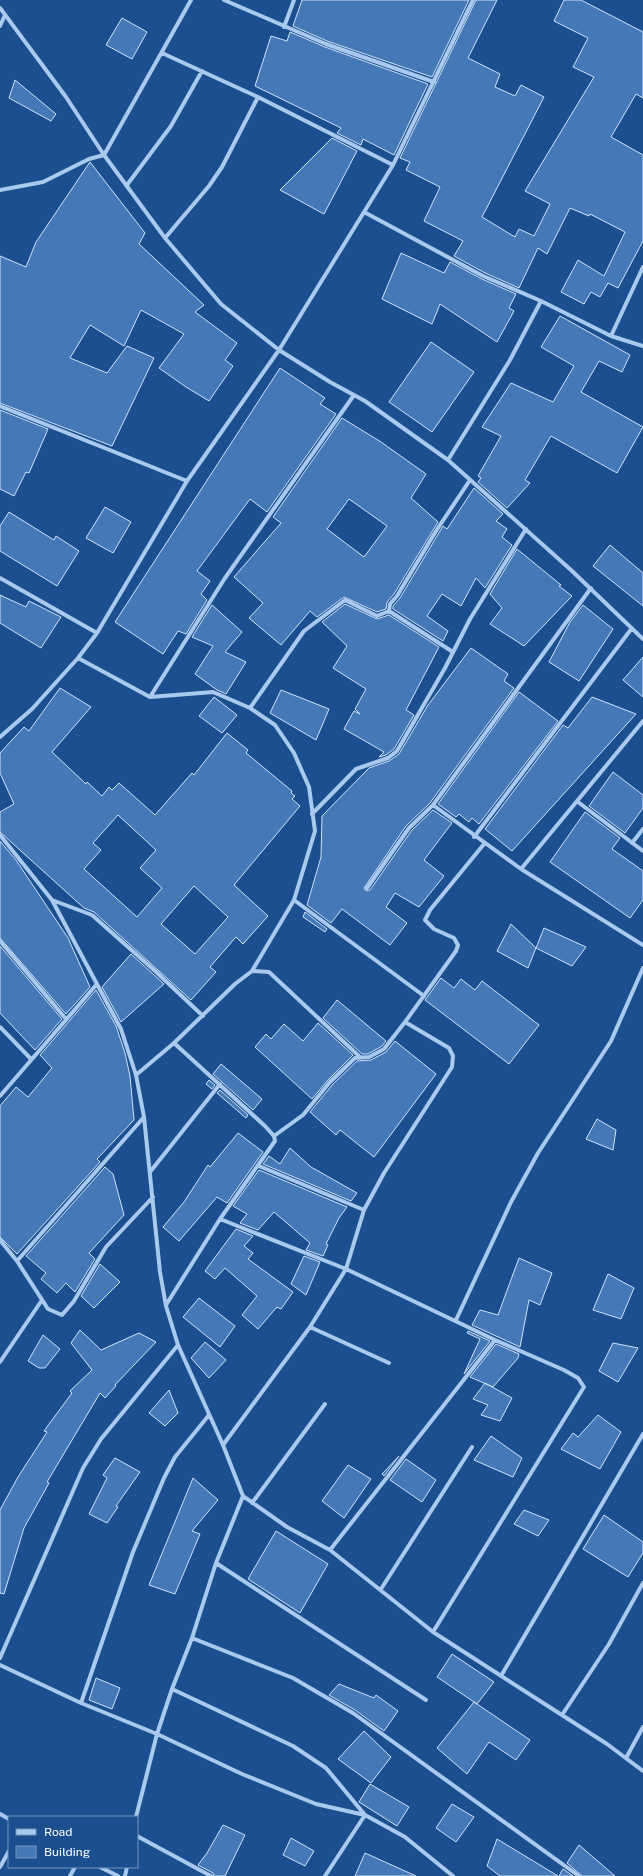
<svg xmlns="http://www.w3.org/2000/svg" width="643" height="1876" font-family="'Public Sans',sans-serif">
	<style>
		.building { fill: #4478b7; stroke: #cfe3fa; fill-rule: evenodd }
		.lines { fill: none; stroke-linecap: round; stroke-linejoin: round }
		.minor { stroke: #a9c9ee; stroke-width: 4 }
	</style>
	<rect width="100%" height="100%" fill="#1b4f8f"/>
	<path class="building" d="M302 0H469L432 77 327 41 293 26Z
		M476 0H497L468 58 500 74 495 87 515 96 521 85 544 97 482 217 515 237 519 229 534 236 550 204 525 191 594 77 573 67 588 38 554 21 564 0H581L643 32V98L636 94 611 137 643 155V241L618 288 608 283 600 297 591 292 584 304 561 292 578 260 604 276 625 232 590 214 589 216 570 208 547 254 538 248 519 288 485 273 454 256 463 241 424 221 440 187 406 170 410 162 400 158Z
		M122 18 147 32 132 59 106 45Z
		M290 32 325 47 428 84 394 155 363 139 361 145 337 133 341 128 255 86 271 36 287 41Z
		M15 80 56 114 51 121 9 98Z
		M332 138 357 151 324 214 280 190Z
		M90 162 145 233 139 244 204 305 195 312 237 343 225 360 233 366 209 401 186 387 159 368 184 334 141 310 124 346 90 325 70 358 107 373 127 346 154 358 112 446 0 403V256L26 267 36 242Z
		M401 253 444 273 450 262 482 279 516 294 509 308 514 311 497 342 440 304 432 324 382 299Z
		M560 316 630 355 622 372 599 361 581 392 643 427 617 473 551 436 525 480 530 483 507 508 478 482 481 478 478 476 501 436 482 427 511 383 553 402 574 366 541 347Z
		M431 342 474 372 432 432 389 402Z
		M280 368 325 398 320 404 336 414 267 512 250 499 197 571 210 581 201 594 207 600 186 634 178 631 163 654 115 622Z
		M0 410 48 429 29 473 26 472 14 496 0 489Z
		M342 418 381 442 426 474 411 498 438 522 394 594 387 602 386 609 377 612 344 597 317 617 310 611 281 645 249 618 263 603 234 577 281 523 273 517ZM349 499 387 526 364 557 327 529Z
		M474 488 503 514 496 521 507 529 502 537 512 545 485 588 476 578 461 606 442 594 427 616 448 631 443 641 393 609V606L400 598 443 526 447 529Z
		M105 507 131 522 113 553 86 538Z
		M9 512 54 540 56 536 79 551 57 586 0 551V526Z
		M610 545 643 573V606L593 566Z
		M517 549 561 585 559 586 572 596 524 646 490 624 502 608 490 594Z
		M0 595 26 607 29 601 61 617 41 648 0 623Z
		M345 604 377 619 389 615 439 647 406 710 414 715 394 749 386 755 379 757 384 752 344 729 354 711 360 714 355 709 366 689 333 668 347 646 322 622Z
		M212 605 242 632 225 652 246 662 226 694 217 690 195 674 213 646 192 637Z
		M583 605 613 629 579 681 549 662 570 622Z
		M471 648 508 674 504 681 514 688 430 803 406 826 364 888 366 891 370 890 412 830 433 810 452 823 424 860 444 876 419 907 395 893 386 907 407 923 390 945 342 909 331 923 307 905 321 857 322 816 369 768 389 761 399 754 428 705Z
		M643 657V697L623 680Z
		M60 688 91 707 52 752 86 784 87 782 102 796 109 787 112 790 119 783 155 815 192 773 194 775 227 733 248 750 246 753 292 791 291 793 295 796 292 799 300 806 234 885 268 916 243 944 236 937 210 967 216 972 191 1000 94 912 84 908 0 832V812L14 804 0 773V753L24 727 29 731ZM118 815 156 850 140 868 162 888 137 917 84 869 101 850 93 843ZM194 886 228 917 195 954 161 924Z
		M281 690 329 709 316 740 270 713Z
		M519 692 558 721 479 824 472 818 469 822 459 814 456 817 438 804Z
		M214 697 237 715 222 733 199 716Z
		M592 697 636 714 512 851 485 829 563 725 568 728Z
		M613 772 643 795V808L625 833 589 806Z
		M585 812 620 838 612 849 643 871V900L630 918 550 862Z
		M0 841 16 860 68 938 90 987 66 1014 0 938Z
		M305 912 327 929 325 932 303 917Z
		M511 924 536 948 528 968 497 951Z
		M544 928 586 947 572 966 536 948Z
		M0 946 62 1019 35 1050 0 1013Z
		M131 954 164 984 121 1022 102 987Z
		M441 978 454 988 461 979 475 990 482 981 539 1025 509 1064 425 1000Z
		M96 990 116 1026 125 1053 130 1076 134 1120 97 1159 100 1162 17 1254 0 1237V1106L16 1087 28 1097 52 1068 40 1055Z
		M337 1000 386 1041 382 1046 368 1054H362L323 1018Z
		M318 1023 353 1055 328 1080 312 1099 255 1047 266 1034 271 1039 284 1024 303 1041Z
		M395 1041 436 1074 374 1157 340 1130 336 1135 310 1112 333 1084 357 1061 371 1060 386 1052Z
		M221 1064 262 1099 253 1110 213 1074Z
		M209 1080 215 1085 212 1089 206 1084Z
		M220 1090 248 1115 246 1118 217 1093Z
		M597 1119 616 1130 613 1150 586 1139Z
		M238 1133 263 1152 227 1203 217 1197 179 1241 163 1227 184 1202 208 1165 210 1167Z
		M290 1148 311 1167 357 1193 351 1201 263 1164 269 1156 280 1164Z
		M105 1167 113 1174 124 1215 89 1253 95 1259 75 1292 66 1283 57 1293 41 1279 46 1273 26 1256Z
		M259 1170 347 1207 339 1218 326 1244 328 1245 323 1256 306 1250 310 1243 274 1212 258 1230 240 1223 247 1214 233 1206Z
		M236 1229 253 1236 244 1246 253 1253 248 1259 293 1292 281 1309 277 1307 258 1329 242 1315 257 1296 225 1268 215 1279 205 1271Z
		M304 1256 320 1262 306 1295 291 1284Z
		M519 1258 552 1273 540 1305 529 1300 520 1347 472 1325 480 1310 498 1315Z
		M100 1264 120 1282 94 1308 81 1296Z
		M608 1274 634 1288 621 1319 593 1310Z
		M199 1298 235 1326 220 1347 183 1317Z
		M80 1330 101 1350 139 1333 156 1342 115 1385 116 1386 105 1398 100 1393 47 1482 49 1483 24 1528 4 1594 0 1593V1510L18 1477 47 1432 44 1431 72 1393 70 1391 92 1370 71 1343Z
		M468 1331 490 1341 464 1374 480 1339 467 1333Z
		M43 1335 60 1349 45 1368H39L28 1361Z
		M205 1342 226 1360 209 1378 191 1358Z
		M613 1343 638 1348 618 1382 599 1371Z
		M496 1344 519 1354 518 1358 493 1387 470 1377Z
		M485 1383 512 1398 500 1421 481 1415 488 1405 473 1399Z
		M169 1390 178 1413 165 1426 149 1413Z
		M598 1415 621 1432 600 1469 561 1449 573 1433 578 1437Z
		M491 1436 522 1458 513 1477 474 1460Z
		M399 1456 384 1476 382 1474Z
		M115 1458 140 1472 116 1506 118 1507 107 1523 89 1514 107 1478 103 1475Z
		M406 1459 436 1480 422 1502 390 1480Z
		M348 1465 371 1479 344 1518 322 1501Z
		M193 1478 218 1500 192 1531 200 1534 175 1594 149 1585Z
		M524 1510 549 1520 538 1536 514 1524Z
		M604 1515 643 1542V1553L628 1577 583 1549Z
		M276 1531 328 1564 300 1613 248 1579Z
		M452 1654 494 1682 477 1704 437 1677Z
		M96 1678 120 1688 112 1709 89 1700Z
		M339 1684 374 1698 376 1695 398 1711 384 1731 355 1710 329 1695Z
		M474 1702 530 1740 516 1760 489 1742 467 1774 437 1748Z
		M364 1731 391 1757 371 1783 338 1759Z
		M370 1784 409 1807 397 1826 359 1802Z
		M452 1804 474 1817 456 1842 436 1828Z
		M223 1825 245 1835 225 1876H214L213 1873 198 1865 207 1853Z
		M291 1838 314 1851 305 1866 283 1855Z
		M497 1839 558 1876H500L487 1866Z
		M579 1845 615 1876H582L567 1863Z
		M365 1853 416 1876H355Z
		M563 1869 573 1876H559Z"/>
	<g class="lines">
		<path class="minor" d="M224 0 326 44 434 82
			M0 8 66 97 104 155 191 0
			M0 26 5 15
			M284 27 294 0
			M162 53 258 97 393 165
			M127 185 171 126 202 71
			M0 190 43 182 89 159 104 155 165 238 221 304 279 350 330 382 365 401 448 460 571 570 643 639
			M364 212 483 276 541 301 510 360 448 460
			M165 238 209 186 222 167 258 97
			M541 301 611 336 643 346
			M611 336 643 267
			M0 406 187 481
			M0 578 97 633
			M389 611 390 604 397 596 436 531 470 480
			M389 611 453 652
			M78 658 150 697 213 692 250 708 275 725 294 753 309 787 315 831 294 900 252 971
			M150 697 225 578 354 395
			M250 708 304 631 345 600 377 616 389 611
			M0 737 32 709 78 658 97 633 187 481 279 350 393 165 473 0
			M578 802 643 851
			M433 805 521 869 643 945
			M312 814 356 769 388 758 397 751 445 668 470 619 526 529
			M0 835 52 900 121 1029 136 1075 144 1117 160 1272 166 1306 178 1345 223 1445 243 1496 216 1563 192 1638 172 1689 157 1734 136 1817
			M474 837 632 628
			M632 843 643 829
			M521 869 643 721
			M367 888 409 828 433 805 591 588
			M52 900 92 915 154 970 203 1016
			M294 900 424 996
			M0 941 66 1019
			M0 1027 31 1059
			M136 1075 174 1043 235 984 252 971 269 972 360 1057
			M0 1096 97 984
			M274 1136 303 1115 330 1082 355 1058 369 1057 384 1049 405 1022
			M259 1166 364 1210
			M150 1172 220 1084
			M220 1219 346 1269 495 1340 564 1370 578 1378 584 1387 433 1632
			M0 1240 17 1261 48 1309 62 1315 74 1301 106 1247 153 1197
			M17 1261 144 1117
			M166 1305 220 1219 275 1141 274 1136 265 1126 174 1043
			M456 1320 511 1202 538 1153 611 1041 643 968
			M310 1327 389 1363
			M0 1362 42 1300
			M223 1445 310 1327 346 1269 364 1210 384 1173 452 1067 453 1056 449 1048 405 1022 456 951 458 945 454 938 434 929 425 920 430 910 484 844
			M243 1496 287 1527 330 1550 433 1632 607 1744 643 1771
			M252 1503 325 1404
			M330 1550 495 1340
			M216 1563 426 1700
			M381 1589 472 1447
			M192 1638 293 1678 353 1713 579 1876
			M0 1658 83 1468 101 1439 178 1345
			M0 1665 81 1703 157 1734 242 1774 316 1804 365 1815 405 1837 453 1876
			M501 1676 643 1434
			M172 1689 293 1746 326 1768 365 1815 325 1876
			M81 1703 133 1552 164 1478 175 1457 209 1415
			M562 1715 609 1644 643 1583
			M626 1758 643 1727
			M0 1814 9 1819
			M137 1836 211 1876
			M0 1867 9 1851
			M100 1867 118 1876
			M70 1876 75 1867
			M125 1876 127 1867"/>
	</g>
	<rect x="8" y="1816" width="130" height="52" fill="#1b4f8f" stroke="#7695bc"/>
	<rect x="16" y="1829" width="20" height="6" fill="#a9c9ee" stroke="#7695bc"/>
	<text x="44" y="1836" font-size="12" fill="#ffffff">Road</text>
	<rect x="16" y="1846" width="20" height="12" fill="#4478b7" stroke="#7695bc"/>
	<text x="44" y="1856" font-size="12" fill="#ffffff">Building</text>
</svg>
